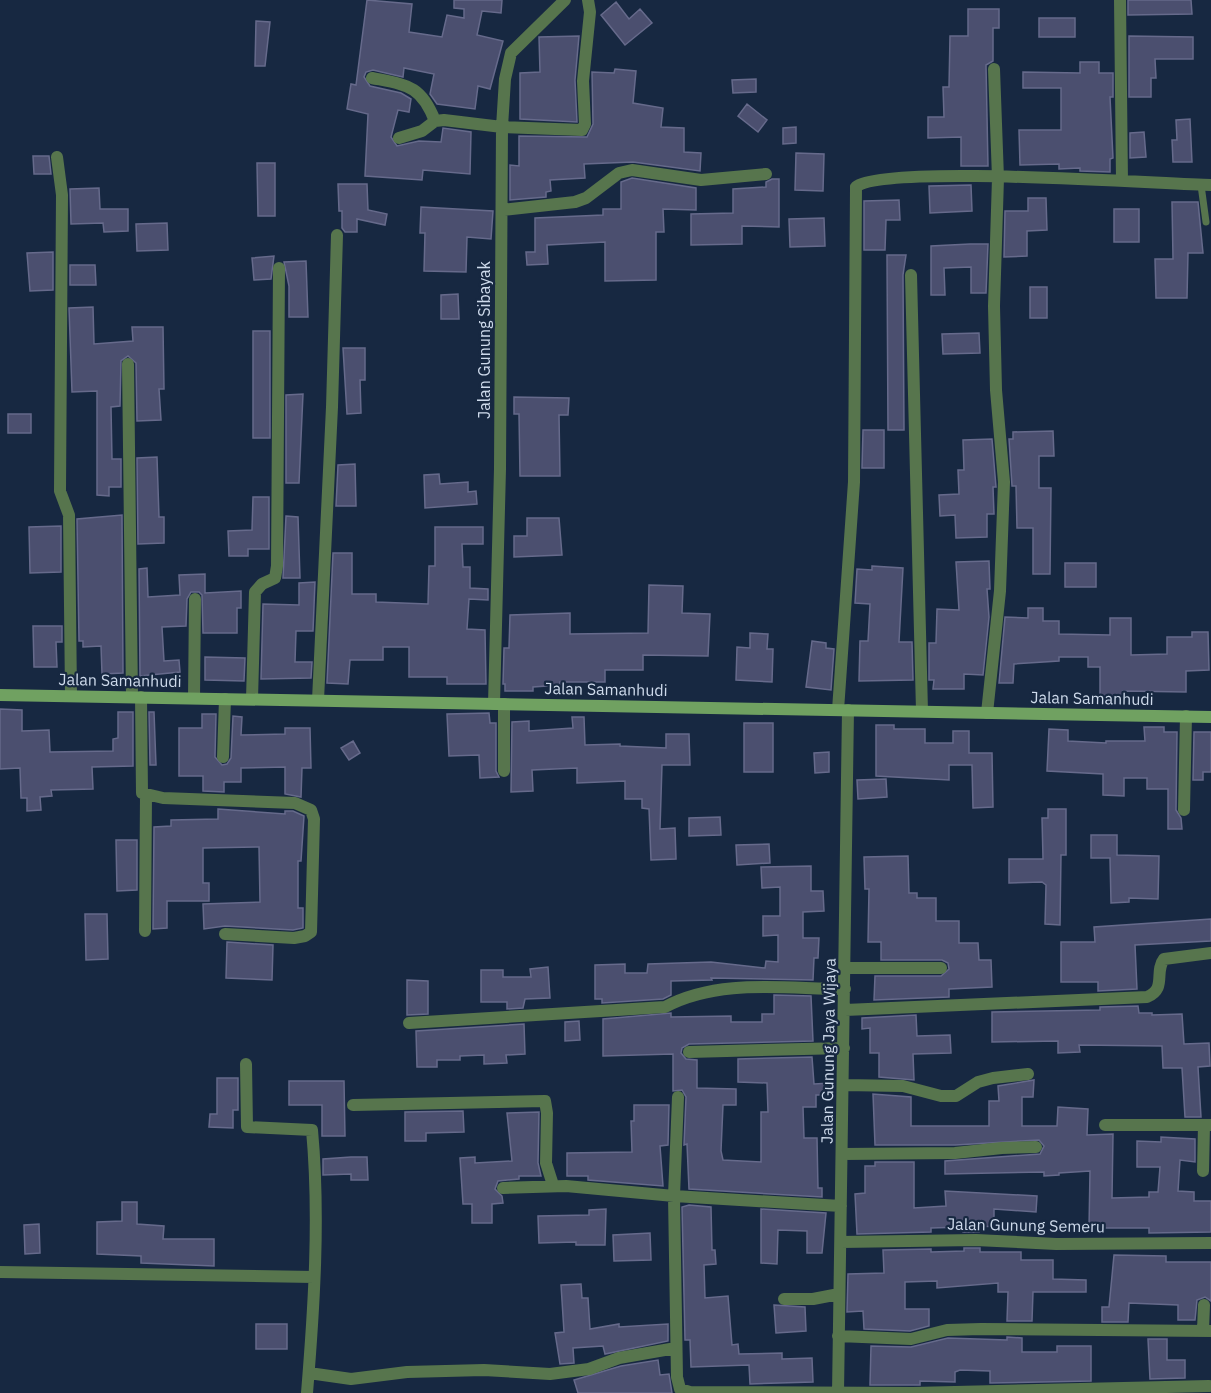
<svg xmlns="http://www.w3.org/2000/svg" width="1211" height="1393" font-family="'IBM Plex Sans',sans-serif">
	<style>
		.building { fill: #4b4f6f; stroke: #666a8b; stroke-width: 1.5 }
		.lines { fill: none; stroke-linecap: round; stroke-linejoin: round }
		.lane { stroke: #57754d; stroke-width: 7 }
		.street { stroke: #57754d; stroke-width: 12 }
		.secondary { stroke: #70a161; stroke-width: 12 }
		.labels { text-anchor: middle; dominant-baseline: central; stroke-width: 4.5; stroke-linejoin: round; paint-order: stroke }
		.street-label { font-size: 16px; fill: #cedaeb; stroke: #172841 }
	</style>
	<rect width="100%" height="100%" fill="#172841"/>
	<path class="building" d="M367 0 412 4 409 32 442 37 447 15 464 18V9L454 8V0H502L501 13 482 11 477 35 503 41 490 89 478 86 475 109 437 104 430 94 434 74 404 68 403 77 373 70 366 72 364 77 370 86 401 93 411 99 409 112 398 110 391 137 397 146 419 141 441 142 443 128 471 132 470 174 423 170 422 180 365 176 368 114 347 109 351 84 356 85Z
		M1128 0H1191L1192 14 1128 15Z
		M616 2 629 19 640 9 652 23 625 45 601 15Z
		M968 9H999V28H993V61L986 65 988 166H961V137L928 138V117H944L943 87H949L950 36H968Z
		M1039 18H1075V37H1039Z
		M256 21 270 22 265 66H255Z
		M579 36 575 80 577 122 520 119V73L540 72 539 37Z
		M1129 36 1193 37V59H1155L1156 78H1151V97H1129Z
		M1080 62H1099V73H1113V97H1110L1113 158 1110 159V172L1080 171V168L1059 169V164L1020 165 1019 130H1061V88H1023V72L1080 73Z
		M615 69 636 71 633 103 663 108 661 127 684 128V152L701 153 700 171 633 162 584 164 585 178 550 180 551 191 546 192V197L510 200V165L519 166V136L587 137 593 124 592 72 614 73Z
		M756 79V92L733 93 732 80Z
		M747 104 767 120 758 132 738 116Z
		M1190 119 1192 162H1173L1172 140H1177L1176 120Z
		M796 127V143L783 144V128Z
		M1144 132 1146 157 1130 158V133Z
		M796 153 824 154 823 191 795 190Z
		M33 156H49L51 174H34Z
		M257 163H275V216H258Z
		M632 178 696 188V210L663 209 664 232H656V280L605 281V242L547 245 548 264 527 265 526 252H535V218L603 215V209H621V182Z
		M772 179H779V227L742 226V244L691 245V214L733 213V189L766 187V182Z
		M338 184H367L368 210 387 214 385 225 357 219V232H345L342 228V211H339Z
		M971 185 972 211 930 213 929 186Z
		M99 188 100 209H128V231L104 232 103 223 71 224 70 189Z
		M1028 198H1046L1047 230 1027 231V256L1004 257 1005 211H1028Z
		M899 200 900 220H886L885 250H864V201Z
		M1172 202H1198L1203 253H1188L1187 298H1156L1155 259H1173Z
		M421 207 493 211 491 239 467 237 466 272 424 271 425 233H420Z
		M1114 209H1139V242H1114Z
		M824 218 825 246 790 247 789 219Z
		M167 223 168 250 137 251 136 224Z
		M970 244H988L986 293H971V267L944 268 945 295H931V246Z
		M53 252V290L30 291 27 253Z
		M887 255H906L903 275 904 430H888Z
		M274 256 271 279 254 280 252 258Z
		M306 261 308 317H289V286L284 262Z
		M70 265H95L96 285H70Z
		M1030 287H1047V318H1030Z
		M458 294 459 319H441V295Z
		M93 307 94 344 133 341 132 327H163L164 389H159L161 420 137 421 136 363 128 356 121 361 120 406 111 407 112 459H121V487H109V496L97 495V391L72 392 69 308Z
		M253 331H270V438H253Z
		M979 333 980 353 943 354 942 334Z
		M343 348H365V380H360L361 413 347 414Z
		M303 394 299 483H286V395Z
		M514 397 569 398 568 415H559L560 476H520L519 414H514Z
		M8 414H31V433H8Z
		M863 430H884V468H862Z
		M1053 431 1054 456H1039V488H1051L1050 574H1033V528H1017L1016 486H1012L1009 439H1013V432Z
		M992 439 996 487H993L994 514H987V537L956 538 955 515 940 516 939 495 959 494 958 470H964L963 440Z
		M157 457 159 517H164V543L138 544 137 458Z
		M355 464 356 506H336L338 465Z
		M439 474 440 484 468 482V492L476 491 477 504 425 508 424 475Z
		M253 497H269V549H248V556H229L228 531 252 530Z
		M122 515 123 673 102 674 101 646 83 647V641H79L77 519Z
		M286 516 298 517 300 578H283Z
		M527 518H559L562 555 514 557V536H527Z
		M61 526V572L30 573 29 527Z
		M435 527H483V544H462L463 567H470V588L488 589V600L469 599 467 629 485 630 486 684H447V677H409V647H383V660H350L348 684 327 683 333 553H352V594H376V602L428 604 429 566H435Z
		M989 561 990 589H987L989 617 983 675 964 674V689H933L934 680H929V643H936L937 609 959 610 956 562Z
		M1065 563H1096V587H1065Z
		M872 566 903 568 899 642H912L913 680 859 681 860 641H868L870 604 855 603 857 569 872 570Z
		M147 568 148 597 180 595 179 575 205 574V593L241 591V608H237V633H203L202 595 199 592H191L187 599 186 626 162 627 164 661 179 660 180 672 140 676 139 569Z
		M315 582 313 631H296L295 662H312L311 678 261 679 263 604 299 605V583Z
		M649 585 683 586 682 613 710 614 708 656 643 655V670H605V682H560V685L533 687V691H505V684H503L504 648H509L510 615 570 613V634L648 633Z
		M1028 608H1043V621H1059V634L1110 635V618H1131V655L1167 654V637H1192V632H1208L1209 670 1186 671V692L1123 691 1124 696H1100V667H1088V657H1059V661L1014 664 1013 683H999L1005 617 1028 618Z
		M33 626H62V642H56L57 667H34Z
		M750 633 768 634 767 649H773L772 682 736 680 737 647 750 648Z
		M812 641 826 643V648L834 649 831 690 806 687Z
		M205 657 245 658 244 681 205 680Z
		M0 709 22 710V731L49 730 50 752 113 751V739L118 738V712H133V766L92 767 93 789 51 790 52 796 40 797 41 810 27 811V798H21L20 768 0 769Z
		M149 712H154L156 765H150Z
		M489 713 490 723H496V771L499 777 480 778 479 755 449 756 447 714Z
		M202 714H216L215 757 222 765 227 764 231 758 233 716 242 717 241 735 285 734V728H310L311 768H302L301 797 285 794V767L241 768V782H224V792L203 791V776H179V728H202Z
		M572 717H584L585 745 620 744V746L666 748V734H689L690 765H662L660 829 675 828 676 859 651 860 649 809 642 808V799H625V781L577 783V768L532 770 533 791 511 792 512 722 529 721V731L573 728Z
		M744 723H773V772H744Z
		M876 725H894V729H925V743H953V731H969V753H992L993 807 973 808 972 765H949V780L876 776Z
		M1144 727H1164V732H1177L1176 810 1181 818 1182 829H1168V789H1147V778H1124V796L1103 795V774L1047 771 1049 729 1068 730V741L1106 743V741H1145Z
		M1194 732H1211V772H1203V780H1193Z
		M353 741 360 753 349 760 341 748Z
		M829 752V772L815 773 814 753Z
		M886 779 887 797 858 799 857 780Z
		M218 809 285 814V811H293L304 816 301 861H298V908H303V928L293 930 225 926 204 929 203 904 260 902 259 847 203 848V883H209V901H167V928L153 929 154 827 171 826V820L218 819Z
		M1048 809H1066V855H1061L1060 925 1045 924 1046 885 1042 882 1009 883V859H1043L1042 818H1048Z
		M720 817 721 835 689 836V818Z
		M1091 835H1117V855L1159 856 1158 899 1129 898V902L1111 903 1110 858H1091Z
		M116 840H137V890L117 891Z
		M769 844 770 863 737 865 736 845Z
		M908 856 909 893H917V898H936V921H959V943H978L979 960H991L992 987 949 989V997L874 1000 875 976H941L949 969 948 963 942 960H881V942H868L869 889H865L864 857Z
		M811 866V891H823L824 911 803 912V938H819L818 958H814L813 980 711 978 712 980 671 981V995L663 999 602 1003V999H595V965L625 964V973H647L648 964 711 962 765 968 766 961 778 962V935L763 936V916H780V887L762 888 761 867Z
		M85 914H107L108 959 86 960Z
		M1211 919V941L1135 945 1137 989 1098 991V982H1061V942H1095L1094 927Z
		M227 942 273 945 272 980 226 978Z
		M548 967 550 998 525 999 523 1008 507 1009V1002H481V970H503V977H531L530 969Z
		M407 980 428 981V1014L407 1015Z
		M774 995 811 996 813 1041 689 1044 682 1048 681 1053 686 1059 697 1060V1088L736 1089V1105H723L721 1151 723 1160 761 1162V1112H768L767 1083 738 1082V1059L812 1057 814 1084 830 1083 831 1095H816V1107H803L804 1138H817L818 1188H822V1197L689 1189 687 1144 684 1145 686 1097 682 1090 673 1091V1054L603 1056V1019L671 1013V1017L731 1016V1022H762V1014H774Z
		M1138 1006 1139 1013H1152V1015L1182 1014 1184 1044 1209 1043 1210 1066 1198 1067 1201 1117H1185L1182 1068H1163L1162 1046 1079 1045 1080 1052 1058 1053V1041L992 1042V1012L1100 1010V1007Z
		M916 1015 917 1036 950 1035 951 1053 913 1054 914 1080 879 1077V1053H870V1028L862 1029V1018Z
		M579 1021 580 1040 565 1041V1022Z
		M524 1024 525 1054 506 1055 507 1063 484 1064V1055L460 1056V1060H437V1067H417L416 1031Z
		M217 1078H238V1110H233V1128L209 1127 210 1114H217Z
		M1034 1080 1033 1097H1022V1126H1057L1058 1107 1088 1109 1087 1135 1113 1134 1112 1198 1149 1197V1192H1158L1160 1167H1137V1141L1161 1142V1137L1195 1139V1162L1180 1160 1178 1191 1194 1192V1201H1211V1232L1149 1233V1228H1089L1090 1171 1059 1173V1175L1044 1176V1172L945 1174V1161L1040 1154 1044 1146 1039 1140 955 1145H875L873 1094 911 1097V1126H989V1101H999L998 1086Z
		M289 1081H344L345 1136H322V1105H289Z
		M634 1105H669L668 1145 660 1146 663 1186 588 1180V1176H567V1153L632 1152 631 1121H634Z
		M463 1111 464 1132 426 1133V1141H405V1112Z
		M539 1112 538 1163 541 1176H519V1179L498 1181 495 1189 502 1196 503 1203 492 1204V1223H472V1204H463L460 1158 475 1157V1163L512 1161 507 1113Z
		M351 1157H367L368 1180H351V1174L323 1175V1159Z
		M875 1162H914V1208L946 1206 945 1191 1037 1196 1036 1212 994 1209V1226L979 1227V1232H963V1227L931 1228V1232L857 1234 855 1194 865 1193V1166H875Z
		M122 1202H137V1224L164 1226 163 1239H214V1266L141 1263V1256L97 1254V1222L122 1221Z
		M689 1205 711 1207 712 1250H715L716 1264 704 1265 705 1298 728 1296 732 1345 738 1344 739 1354 782 1353V1359L812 1358 813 1382 750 1384 749 1365 691 1367 690 1340H685L682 1207Z
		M606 1209 605 1245H576V1242L539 1243 538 1216 589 1215V1210Z
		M761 1209 826 1213 822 1253H807V1231L778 1230 777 1264 761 1263Z
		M39 1224 40 1253 25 1254 24 1225Z
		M650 1233 651 1260 614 1261 613 1235Z
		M964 1248H980V1252H1021V1260H1053V1279L1086 1280V1292H1033L1032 1321H1007L1008 1292H998V1283L937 1288V1281L905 1282V1309H929V1326L910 1331 864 1329 863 1311 847 1312 848 1274 884 1273 883 1250 931 1249V1252L964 1251Z
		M1114 1255 1166 1256V1262H1211V1301L1205 1297 1197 1300 1195 1320H1178V1305L1129 1303 1128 1322H1102V1307H1109Z
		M581 1284 582 1298H588L590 1329 619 1324V1327L668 1324V1341L605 1354 603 1346 573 1348 574 1363 560 1364 555 1333 564 1332 561 1285Z
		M774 1305 805 1307 806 1331 776 1333Z
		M256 1324H287V1349H256Z
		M1007 1337 1022 1338V1352H1057V1346H1091V1381L990 1383V1371L960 1370 955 1372V1382L920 1381V1385H870L871 1346 911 1347 948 1338 1007 1340Z
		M1148 1339H1167V1360H1185V1378L1150 1379Z
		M658 1360 660 1375 669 1374 672 1393H578L574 1380 621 1366Z"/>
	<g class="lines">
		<path class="lane" d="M1201 185 1206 222"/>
		<path class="street" d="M1120 0 1122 181
			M372 78C407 85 421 85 435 121
			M399 138 422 131 435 121 444 120 502 127 582 130 585 124 583 81 590 12 588 0
			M57 157 62 195 60 491 69 515 71 696
			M502 210 575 202 586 198 619 173 632 170 701 180 766 174
			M911 275 922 711
			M128 364 132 697
			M141 697 142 793 163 798 295 803 311 810 314 819 311 932 305 936 294 938 225 934
			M194 698 195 599
			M252 699 255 592 262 584 275 578 277 566 279 268
			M318 700 332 407 337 235
			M494 704 500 469 502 127 505 79 511 53 565 0
			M838 710 854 482 856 187C882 164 1159 184 1211 185
			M987 713 1000 591 1004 482 996 390 994 306 998 178 994 69
			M223 757 225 699
			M504 771V704
			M1184 810 1186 716
			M145 931 146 795
			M846 968H941
			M845 1010 1147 997C1167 989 1154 972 1164 959L1211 953
			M409 1023 665 1007C719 978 785 989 845 989
			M689 1052 844 1048
			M246 1064 247 1127 312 1130C320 1217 314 1307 307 1393
			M844 1085 903 1086 941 1096H956L978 1082 993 1078 1028 1074
			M353 1105 545 1101 547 1113 546 1163 553 1185
			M1105 1125H1211
			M843 1154 955 1153 1002 1148 1036 1147
			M1203 1171 1204 1125
			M503 1188 566 1186 674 1196 678 1097
			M841 1206 674 1196 677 1377 680 1389 690 1392 913 1393 1209 1386
			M841 1242 976 1240 1056 1244 1211 1243
			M0 1272 314 1277
			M784 1299H813L839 1294
			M1203 1330 1204 1305
			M838 1336 911 1339 947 1330 981 1329 1211 1331
			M309 1373 351 1379 407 1372 484 1370 550 1374 589 1369 619 1358 676 1348
			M838 1393 848 710"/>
		<path class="secondary" d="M0 695 1211 717"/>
	</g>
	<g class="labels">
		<g class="street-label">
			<text transform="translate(484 340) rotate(-90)">Jalan Gunung Sibayak</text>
			<text transform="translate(120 680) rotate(1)">Jalan Samanhudi</text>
			<text transform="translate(606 689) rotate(1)">Jalan Samanhudi</text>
			<text transform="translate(1092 698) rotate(1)">Jalan Samanhudi</text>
			<text transform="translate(828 1051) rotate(-89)">Jalan Gunung Jaya Wijaya</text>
			<text transform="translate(1026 1225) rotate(1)">Jalan Gunung Semeru</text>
		</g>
	</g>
</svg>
